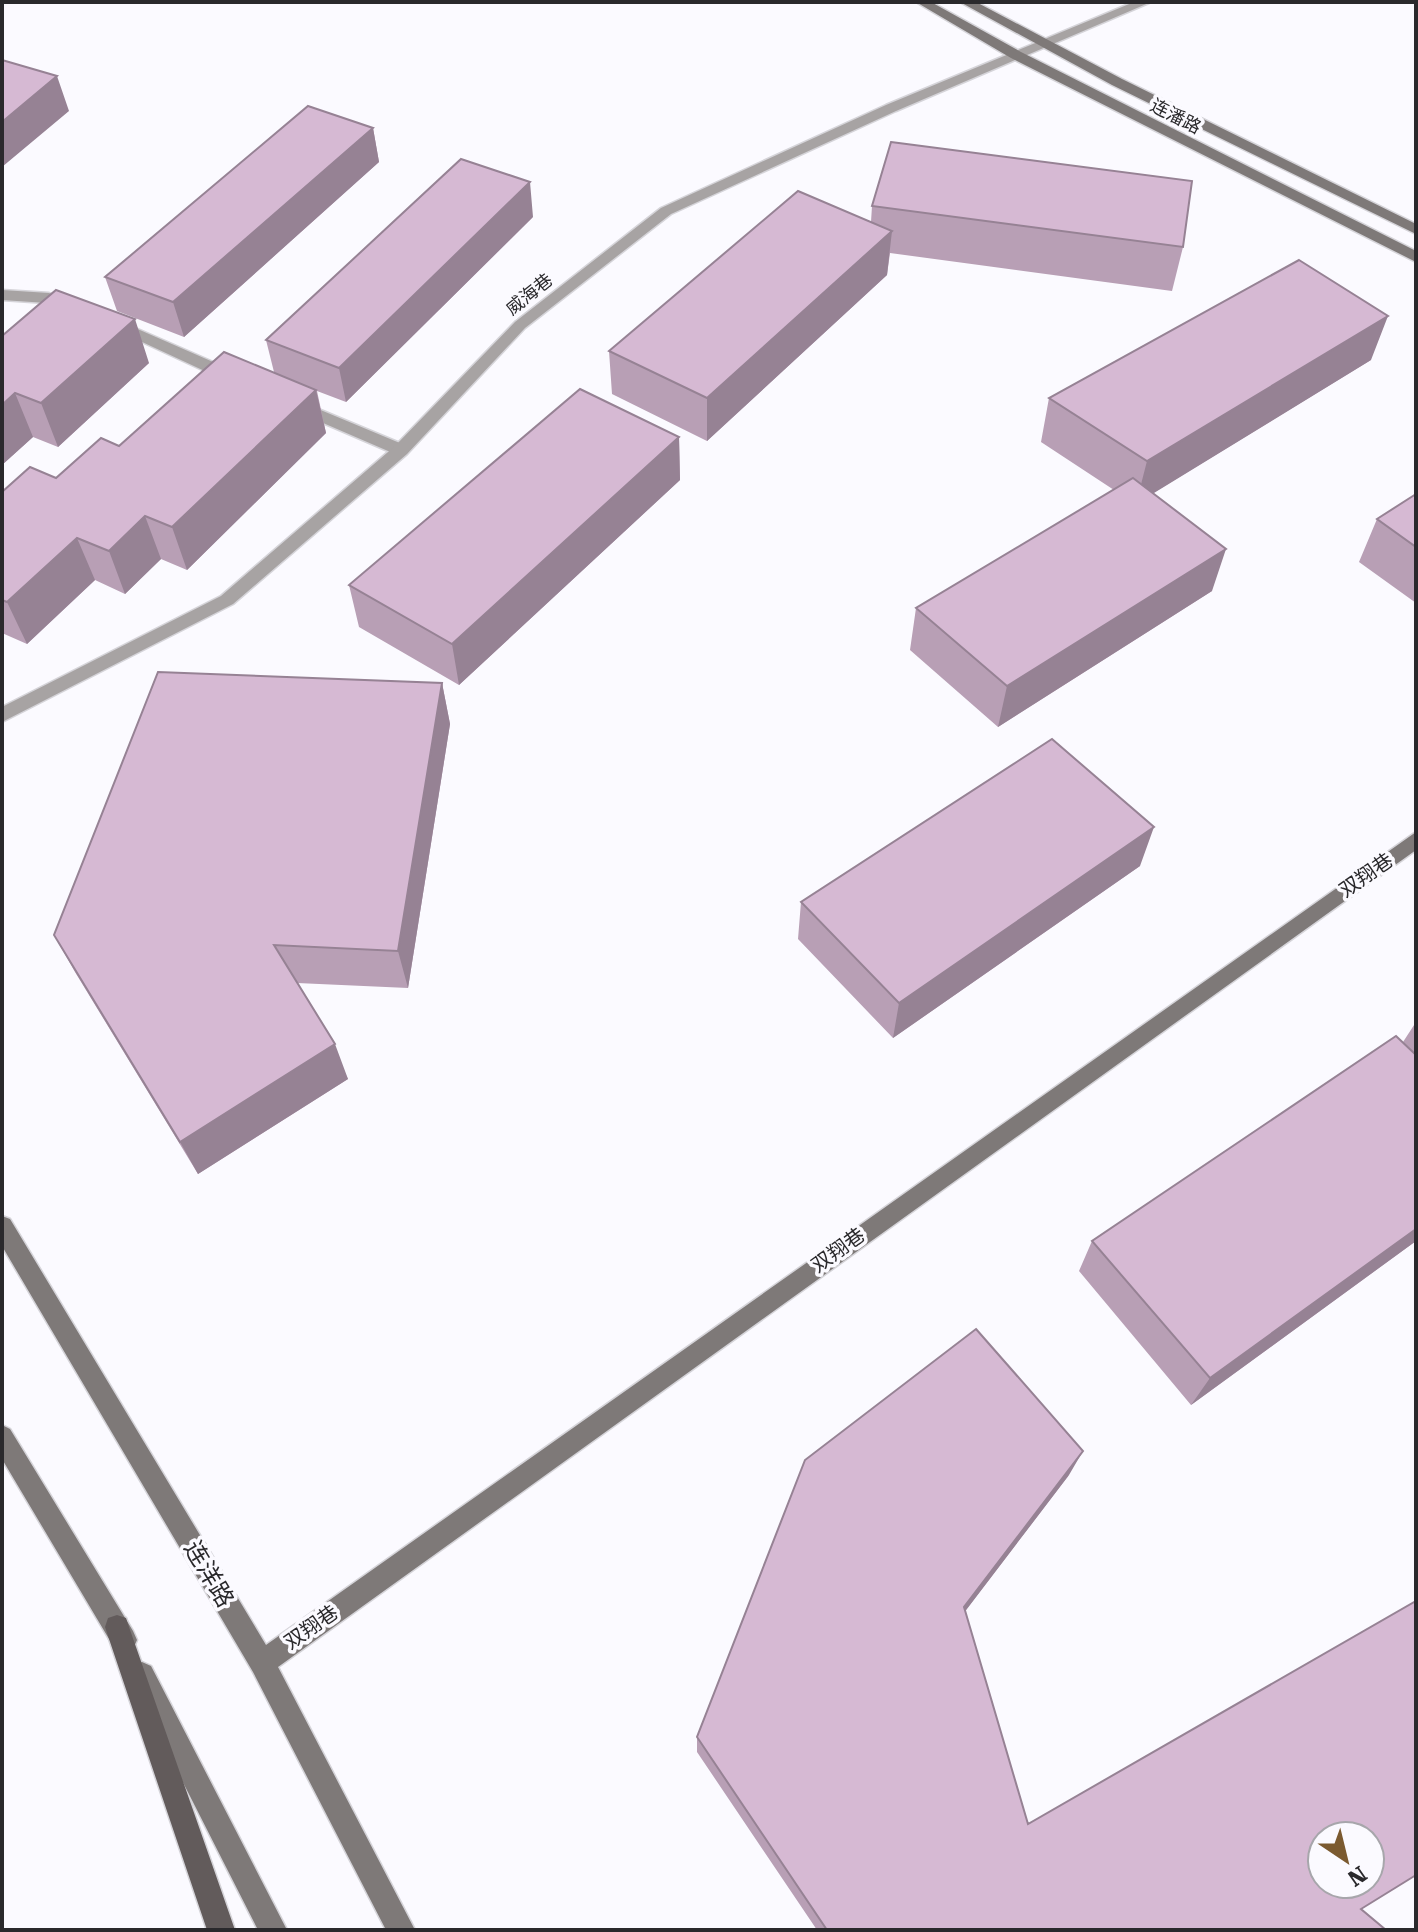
<svg xmlns="http://www.w3.org/2000/svg" width="1418" height="1932" font-family="'Roboto Serif','Noto Sans SC',serif">
	<style>
		.lines { fill: none; stroke-linecap: round; stroke-linejoin: round }
		.lane-casing { stroke: #d5d4d9; stroke-width: 3 }
		.street-casing { stroke: #d5d4d9; stroke-width: 3 }
		.secondary-casing { stroke: #d5d4d9; stroke-width: 3 }
		.primary-casing { stroke: #d5d4d9; stroke-width: 3 }
		.lane { fill: #a7a3a3; fill-rule: evenodd }
		.street { fill: #a7a3a3; fill-rule: evenodd }
		.secondary { fill: #7e7978; fill-rule: evenodd }
		.primary { fill: #625b5b; fill-rule: evenodd }
		.wall { fill: #b89fb5 }
		.shaded-wall { fill: #968294 }
		.building { fill: #d6b9d3; stroke: #968294; stroke-width: 2; fill-rule: evenodd }
		.labels { text-anchor: middle; dominant-baseline: central; stroke-width: 7; stroke-linejoin: round; paint-order: stroke }
		.far-street-label { font-size: 18px; fill: #2a292c; stroke: #fbfaff }
		.street-label { font-size: 20px; fill: #2a292c; stroke: #fbfaff }
		.near-street-label { font-size: 24px; fill: #2a292c; stroke: #fbfaff }
	</style>
	<rect width="100%" height="100%" fill="#fbfaff"/>
	<g class="lines">
		<defs>
			<path id="lane" d="M2 290 49 293 80 307 72 312 47 303 2 300Z
				M117 320 236 372 238 376 236 380H224L112 328 109 325Z
				M299 401 407 446 409 450 401 455 395 454 293 410V402Z"/>
			<path id="street" d="M1134 2H1151L896 111 671 214 525 328 407 454 233 604 2 722V707L221 596 395 446 515 322 661 208 886 105Z"/>
			<path id="secondary" d="M916 2H931L1021 52 1416 251V262L1011 58Z
				M960 2H976L1122 79 1416 224V234L1112 85Z
				M1416 832V850L278 1667 415 1930H386L253 1672 2 1246V1216L10 1219 266 1645Z
				M2 1425 10 1429 133 1631 137 1640 133 1649 124 1653 115 1649 2 1459Z
				M142 1662 151 1666 287 1930H258L133 1684 129 1675 133 1666Z"/>
			<path id="primary" d="M117 1615 126 1618 129 1627 235 1930H207L105 1627 108 1618Z"/>
		</defs>
		<use href="#lane" class="lane-casing"/>
		<use href="#street" class="street-casing"/>
		<use href="#secondary" class="secondary-casing"/>
		<use href="#primary" class="primary-casing"/>
		<use href="#lane" class="lane"/>
		<use href="#street" class="street"/>
		<use href="#secondary" class="secondary"/>
		<use href="#primary" class="primary"/>
	</g>
	<path class="wall" d="M373 128 379 162 184 337 117 311 105 277Z
		M872 206 1183 247 1172 291 890 253 887 275 707 441 612 394 609 351 871 222Z
		M533 217 346 402 317 391 326 433 187 570 161 559 125 594 95 580 27 644 2 633V492L56 478 119 446 274 372 266 340Z
		M2 336 149 363 58 447 33 437 2 465Z
		M1371 360 1153 493 1212 591 998 727 910 650 916 608 1114 490 1041 442 1049 398Z
		M679 437 680 480 459 685 359 627 349 585Z
		M1416 494V603L1359 562 1377 519Z
		M442 683 450 724 408 988 297 983 348 1079 198 1174 75 972 54 935Z
		M1140 866 893 1038 798 939 801 902Z
		M1416 1022V1241L1191 1405 1079 1271 1092 1241 1403 1042Z
		M1069 1475 965 1611 1028 1824 1361 1909 1386 1930H817L697 1752V1737Z"/>
	<path class="shaded-wall" d="M57 76 69 111 2 167V122Z
		M373 128 379 162 184 337 173 302Z
		M530 182 533 217 346 402 339 368Z
		M892 231 887 275 707 441V398Z
		M1388 316 1371 360 1136 504 1147 461Z
		M135 319 149 363 58 447 41 403Z
		M316 390 326 433 187 570 172 527Z
		M15 393 33 437 2 465V405Z
		M679 437 680 480 459 685 452 644Z
		M145 516 161 559 125 594 109 551Z
		M77 538 95 580 27 644 7 602Z
		M1226 549 1212 591 998 727 1007 686Z
		M442 683 450 724 408 988 398 951Z
		M1154 827 1140 866 893 1038 899 1003Z
		M335 1044 348 1079 198 1174 180 1142Z
		M1416 1229V1241L1191 1405 1210 1378Z
		M1083 1451 1069 1475 954 1626 964 1607Z"/>
	<path class="building" d="M2 60 57 76 2 122Z
		M308 106 373 128 173 302 105 277Z
		M891 142 1192 181 1183 247 872 206Z
		M461 159 530 182 339 368 266 340Z
		M798 191 892 231 707 398 609 351Z
		M1299 260 1388 316 1147 461 1049 398Z
		M56 290 135 319 41 403 15 393 2 405V336Z
		M224 352 316 390 172 527 145 516 109 551 77 538 7 602 2 600V492L30 467 56 478 101 438 119 446Z
		M580 389 679 437 452 644 349 585Z
		M1133 478 1226 549 1007 686 916 608Z
		M1416 494V547L1377 519Z
		M158 672 442 683 398 951 274 945 335 1044 180 1142 54 935Z
		M1052 739 1154 827 899 1003 801 902Z
		M1396 1036 1416 1055V1229L1210 1378 1092 1241Z
		M976 1329 1083 1451 964 1607 1028 1824 1416 1601V1875L1361 1909 1386 1930H827L697 1737 805 1460ZM1322 1836H1370V1884H1322Z"/>
	<g class="labels">
		<g class="far-street-label">
			<text transform="translate(1176 116) rotate(27)">连潘路</text>
			<text transform="translate(529 294) rotate(-39)">威海巷</text>
		</g>
		<g class="street-label">
			<text transform="translate(1366 875) rotate(-35)">双翔巷</text>
			<text transform="translate(838 1250) rotate(-36)">双翔巷</text>
			<text transform="translate(311 1627) rotate(-35)">双翔巷</text>
		</g>
		<g class="near-street-label">
			<text transform="translate(209 1574) rotate(59)">连洋路</text>
		</g>
	</g>
	<rect width="1418" height="1932" fill="none" stroke="#2a292c" stroke-width="8"/>
	<g transform="translate(1346 1860) rotate(145)"><circle r="38" fill="#fbfaff" stroke="#a7a6ab" stroke-width="2"/>
	<path d="M0-6L14 30L0 20L-14 30Z" fill="#7b5a30"/>
	<text y="-12" font-size="22" font-weight="bold" text-anchor="middle" fill="#2a292c">N</text>
	</g>
</svg>
